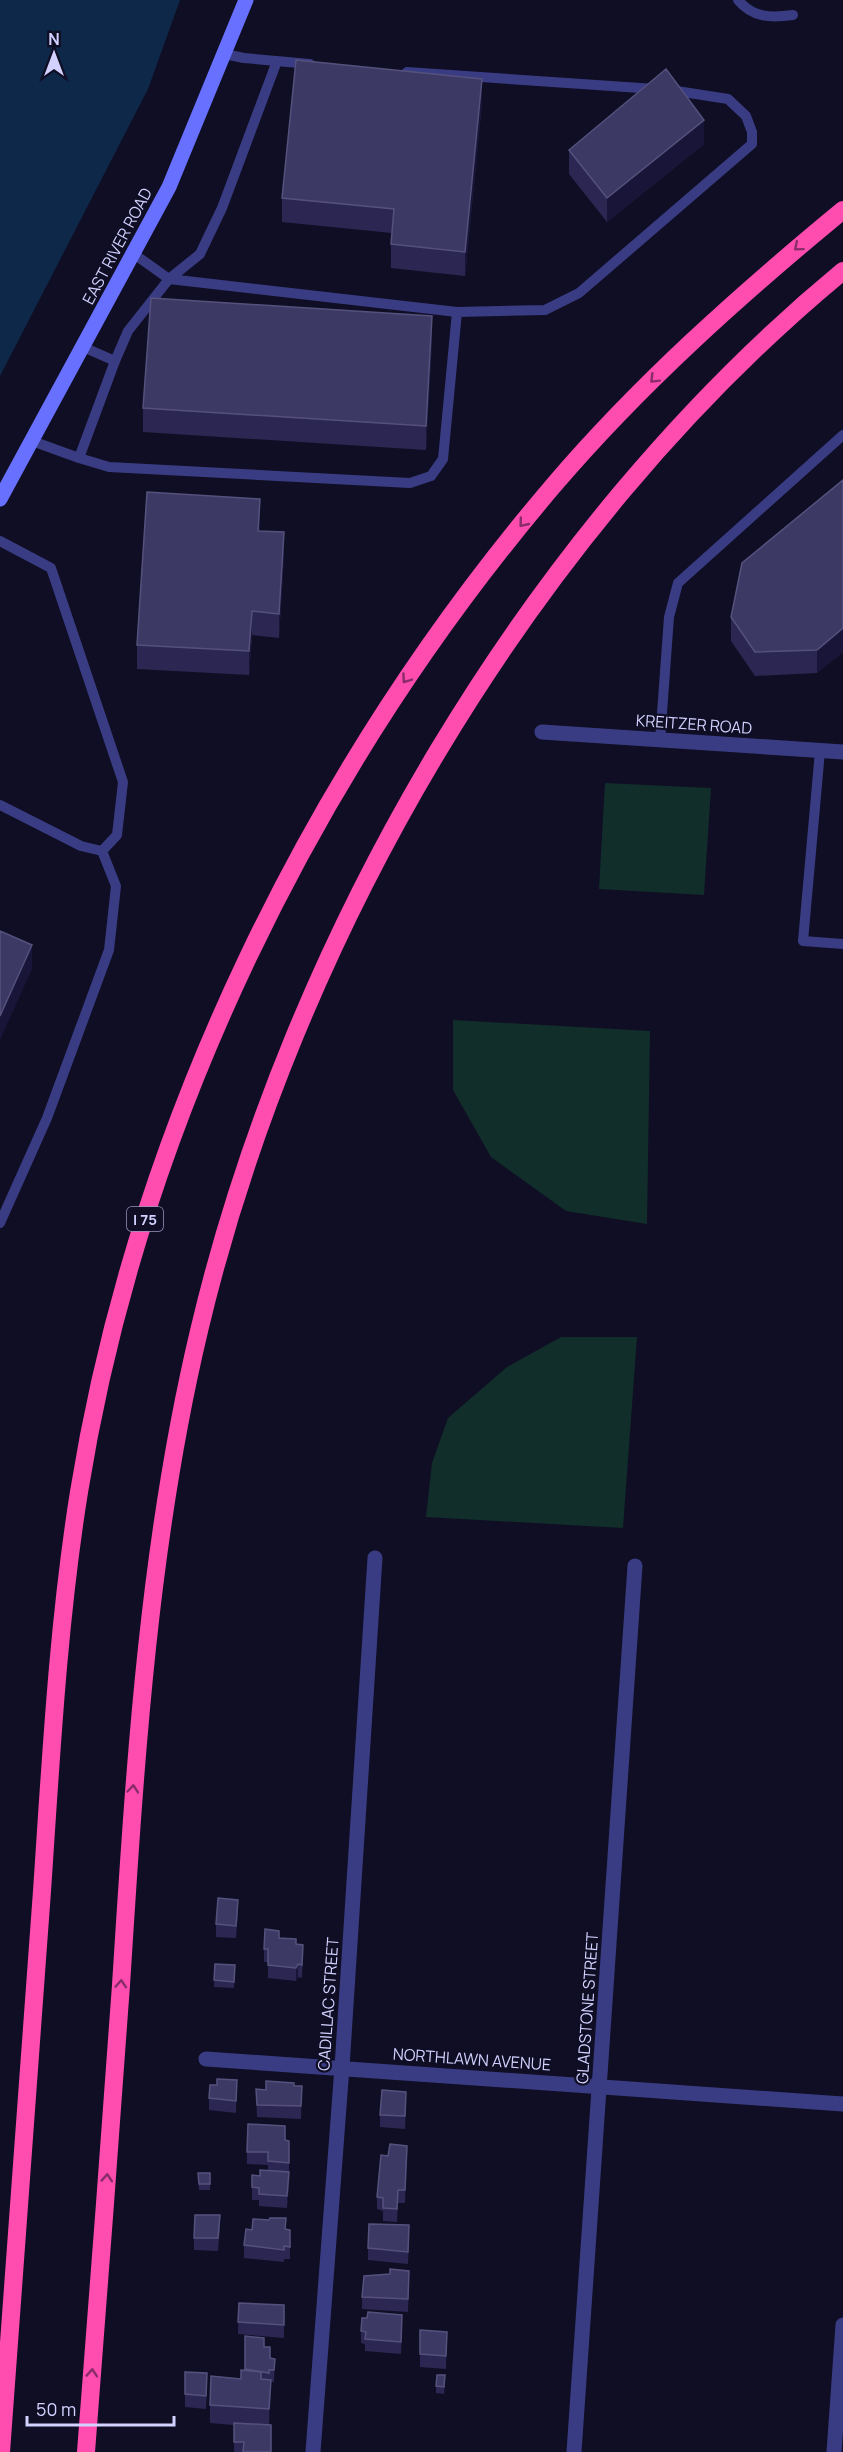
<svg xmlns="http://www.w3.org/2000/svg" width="843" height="2452" font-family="Manrope,sans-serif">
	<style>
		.green { fill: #112e2a }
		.water { fill: #0d2849 }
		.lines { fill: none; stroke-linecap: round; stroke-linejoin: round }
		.lane { stroke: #393c83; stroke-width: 10 }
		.street { stroke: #393c83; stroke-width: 15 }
		.secondary { stroke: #6870ff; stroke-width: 15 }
		.highway { stroke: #ff4caf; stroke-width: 18 }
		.wall { fill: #2c2752 }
		.shaded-wall { fill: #191538 }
		.building { fill: #3d3965; stroke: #55517d; stroke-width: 1.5 }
		.oneway { stroke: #882d6a }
		.labels { text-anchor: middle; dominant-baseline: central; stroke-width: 4.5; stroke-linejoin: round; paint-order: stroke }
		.shield { fill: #100e24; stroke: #9896bd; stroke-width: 1.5 }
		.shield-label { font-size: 15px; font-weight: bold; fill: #d2d1ff }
		.street-label { font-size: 16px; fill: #d2d1ff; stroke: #100e24 }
	</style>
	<rect width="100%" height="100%" fill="#100e24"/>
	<path class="green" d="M605 783 711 788 704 895 599 889Z
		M453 1020 650 1031 647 1224 566 1211 491 1157 453 1090Z
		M561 1337H637L623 1528 426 1517 432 1463 448 1418 507 1367Z"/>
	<path class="water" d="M0 0H180L148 89 0 376Z"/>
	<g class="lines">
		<path class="lane" d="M738 0C753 18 771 18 793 15
			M224 54 244 58 310 64
			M134 254 169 279 457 312 545 310 579 293 752 144V132L746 116 728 99 670 90 407 72
			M115 361 128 331 169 279 200 254 222 208 277 61
			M32 441 79 458 115 361 83 347
			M79 458 109 467 410 483 431 476 443 459 457 312
			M0 541 51 568 123 782 117 835 102 851 81 846 0 805
			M660 740 669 617 678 583 843 435
			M820 751 803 941 843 944
			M0 1223 47 1118 109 950 116 886 102 851"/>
		<path class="street" d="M542 732 843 752
			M206 2059 843 2104
			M313 2452 342 2067 375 1558
			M574 2452 635 1566
			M834 2452 843 2325"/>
		<path class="secondary" d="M0 499 169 187 246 0"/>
		<path class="highway" d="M1 2452C14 2265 28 2078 42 1891 51 1758 58 1623 79 1492 138 1125 313 768 553 486 640 384 740 295 843 210
			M86 2452C98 2296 110 2141 121 1985 135 1766 148 1545 199 1331 292 937 530 529 843 271"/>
	</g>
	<path class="wall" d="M482 103 465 276 391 268V244L392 233 282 222V198Z
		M704 144 607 222 569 174V150Z
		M432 340 426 450 143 432V408Z
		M843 480V652L817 673 755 676 731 641V617Z
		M260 523V531L284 556 279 638 252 635 249 675 137 669V645Z
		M238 1912 236 1938 216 1937V1924Z
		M279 1938 296 1944 303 1957 302 1978 298 1977 296 1981 268 1978V1962H264V1949Z
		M215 1964 235 1972 234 1988 214 1987Z
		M237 2080 236 2113 209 2110V2098L217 2085Z
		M294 2086H302L301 2119 257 2117 256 2089 266 2090Z
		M406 2104 405 2129 380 2127V2115Z
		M285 2140 289 2141V2185L287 2208 259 2206V2200H252V2175L260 2176 268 2170V2165L247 2164V2152Z
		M407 2146 405 2203H398L397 2222 383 2221V2211L377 2209V2197L388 2156Z
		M198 2173H210V2190H199Z
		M220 2227 218 2251 194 2250V2238Z
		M252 2230H290V2259H284V2262L244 2258V2245Z
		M409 2238 408 2264 368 2260V2248Z
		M409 2283 408 2312 362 2309V2297Z
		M239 2303 284 2305V2338L238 2334Z
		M402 2327 401 2354 365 2351V2344L361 2343V2331Z
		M420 2330 447 2332 446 2369 420 2367Z
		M245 2336 264 2347 270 2358 275 2359 274 2382H271L269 2424 271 2452H234V2425L210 2423V2405L241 2379 245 2371Z
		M185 2372 207 2386 206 2409 185 2407Z
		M445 2382 444 2394 436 2393V2386Z"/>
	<path class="shaded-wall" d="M482 79V103L465 276V252Z
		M704 120V144L607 222V198Z
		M432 316V340L426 450V426Z
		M260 499V523L258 555V531Z
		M284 532V556L279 638V614Z
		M252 611V635L249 675V651Z
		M843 628V652L817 673V650Z
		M32 945V969L0 1040V1016Z
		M298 1964V1977L296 1981V1968Z
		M289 2172V2185L287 2208V2196Z
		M271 2380V2398L269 2427V2409Z"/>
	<path class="building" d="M296 60 482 79 465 252 391 244 394 209 282 198Z
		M666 69 704 120 607 198 569 150Z
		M151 298 432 316 426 426 143 408Z
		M843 480V628L817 650 755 652 731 617 742 563Z
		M147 492 260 499 258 531 284 532 279 614 252 611 249 651 137 645Z
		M0 931 32 945 0 1016Z
		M218 1898 238 1900 236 1926 216 1924Z
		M265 1929 279 1931V1938L296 1939V1944L303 1945 302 1965 298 1964 296 1968 268 1965V1949H264Z
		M215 1964 235 1965 234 1982 214 1980Z
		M217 2079 237 2080 236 2101 209 2098 210 2085H217Z
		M266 2081 294 2083V2086H302L301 2106 257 2105 256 2089 266 2090Z
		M382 2090 406 2092 405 2116 380 2115Z
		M248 2124 285 2126V2140L289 2141V2163L268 2161V2152H247Z
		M390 2144 407 2146 405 2190H398L397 2209 383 2208V2198L377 2197 381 2155 388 2156Z
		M260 2170 289 2172 287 2196 259 2194V2188L252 2187V2175L260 2176Z
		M198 2173H210V2184H199Z
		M195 2215H220L218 2238H194Z
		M270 2218H286L285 2229 290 2230V2247L284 2246V2250L244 2245 246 2229 252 2230 253 2219 269 2220Z
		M369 2224 409 2225 408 2252 368 2248Z
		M390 2269 409 2271 408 2299 362 2297 364 2276 390 2274Z
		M239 2303 284 2305V2325L238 2322Z
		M368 2312 402 2315 401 2342 365 2339 366 2332 361 2331 362 2318H367Z
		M420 2330 447 2332 446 2356 420 2354Z
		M245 2336 264 2338V2347H270V2358L275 2359 274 2370H269V2373L245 2369Z
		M241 2370 261 2372V2379L271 2380 269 2409 210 2405 211 2376 241 2379Z
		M185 2372 207 2373 206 2396 185 2394Z
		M437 2375H445L444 2387 436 2386Z
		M234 2423 271 2425V2452H243L244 2442H234Z"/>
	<defs><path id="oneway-chevron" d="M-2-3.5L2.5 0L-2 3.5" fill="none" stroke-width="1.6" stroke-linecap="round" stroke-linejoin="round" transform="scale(1.5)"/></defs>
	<g class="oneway">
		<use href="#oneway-chevron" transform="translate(798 247) rotate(140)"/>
		<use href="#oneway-chevron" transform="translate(654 379) rotate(135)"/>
		<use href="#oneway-chevron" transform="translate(523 523) rotate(129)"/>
		<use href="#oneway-chevron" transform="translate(406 679) rotate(125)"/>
		<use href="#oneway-chevron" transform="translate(133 1789) rotate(-85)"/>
		<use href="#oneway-chevron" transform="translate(121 1984) rotate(-86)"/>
		<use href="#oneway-chevron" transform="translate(107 2178) rotate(-86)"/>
		<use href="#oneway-chevron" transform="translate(92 2373) rotate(-86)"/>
	</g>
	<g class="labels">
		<rect class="shield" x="127" y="1207" width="36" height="24" rx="4.5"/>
		<g class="shield-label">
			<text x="145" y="1219">I 75</text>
		</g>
		<g class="street-label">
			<text transform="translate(117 246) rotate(-62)">EAST RIVER ROAD</text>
			<text transform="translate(694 724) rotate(4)">KREITZER ROAD</text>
			<text transform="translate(328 2004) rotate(-86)">CADILLAC STREET</text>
			<text transform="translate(587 2008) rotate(-86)">GLADSTONE STREET</text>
			<text transform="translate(472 2059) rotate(4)">NORTHLAWN AVENUE</text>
		</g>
	</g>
	<g transform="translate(54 54)" stroke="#100e24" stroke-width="4.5" paint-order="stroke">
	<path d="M0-4.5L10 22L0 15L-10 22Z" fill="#d2d1ff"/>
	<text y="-9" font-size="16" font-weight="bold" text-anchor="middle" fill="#d2d1ff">N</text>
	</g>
	<path d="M27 2416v9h147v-9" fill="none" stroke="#d2d1ff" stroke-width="3"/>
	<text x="36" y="2416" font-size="18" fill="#d2d1ff" stroke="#100e24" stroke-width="4.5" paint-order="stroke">50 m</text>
</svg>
